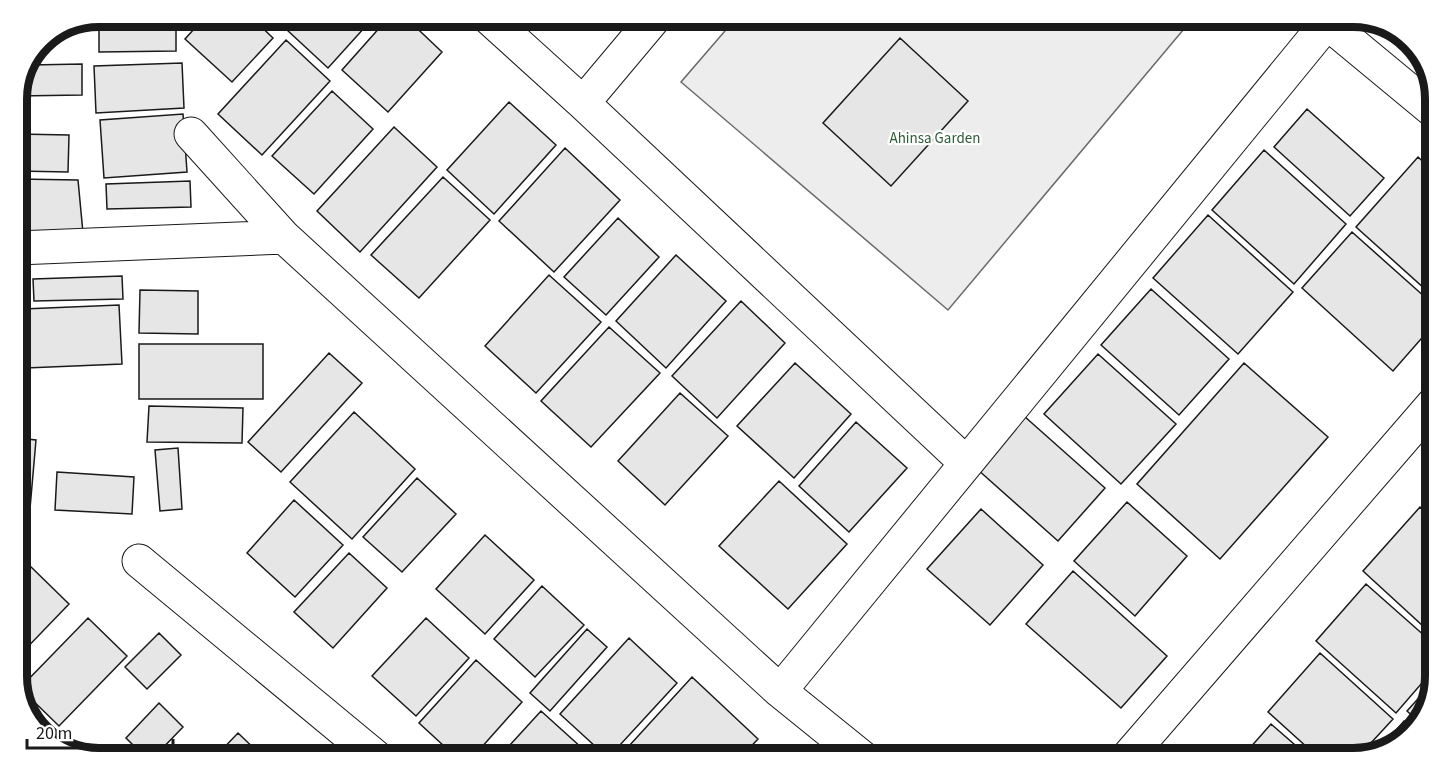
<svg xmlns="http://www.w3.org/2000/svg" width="1452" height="775" font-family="'Source Sans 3',sans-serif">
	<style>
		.built { fill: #ededed; stroke: #6a6a6a; stroke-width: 1.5 }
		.building { fill: #e6e6e6; stroke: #1a1a1a; stroke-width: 1.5 }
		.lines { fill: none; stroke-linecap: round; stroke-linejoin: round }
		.street-casing { stroke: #1a1a1a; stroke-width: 35 }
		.street { stroke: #fff; stroke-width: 33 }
		.labels { text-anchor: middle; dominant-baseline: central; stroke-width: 4.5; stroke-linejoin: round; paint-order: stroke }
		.park-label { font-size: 15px; fill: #2b5a34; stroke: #fff }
		.rim { fill: none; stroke: #1a1a1a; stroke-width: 8 }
	</style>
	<rect width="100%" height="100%" fill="#fff"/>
	<path class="built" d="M737 17H1194L948 310 681 82Z"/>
	<path class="building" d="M176 16V51L99 52V17Z
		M206 16H250L273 38 232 82 185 39Z
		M260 16H284L274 28Z
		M300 16H375L328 68 287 30Z
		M390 16H404L442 52 388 112 342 70Z
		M548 16H570L561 27Z
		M900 38 968 101 891 186 823 123Z
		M286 40 330 81 262 155 218 114Z
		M182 63 184 108 96 113 94 66Z
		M82 64V95L17 96 30 65Z
		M332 91 373 129 314 194 272 156Z
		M509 102 556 145 494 214 447 170Z
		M1307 109 1384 178 1350 216 1274 147Z
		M183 114 187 172 104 178 100 120Z
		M394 127 437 167 360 252 317 211Z
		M17 134 69 135 68 172 17 171Z
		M565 148 620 200 554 272 499 221Z
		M1264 150 1346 224 1294 284 1212 210Z
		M1418 157 1435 173V298L1356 227Z
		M443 177 490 220 419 298 371 255Z
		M17 179 78 180 83 233 17 232Z
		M190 181 191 207 107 209 106 184Z
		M1208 215 1293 292 1238 354 1153 278Z
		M618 218 659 257 606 315 564 277Z
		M1352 232 1435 306V323L1393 371 1302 288Z
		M676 255 726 301 666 368 616 321Z
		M549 275 601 322 536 393 485 346Z
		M122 276 123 299 34 301 33 279Z
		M1151 289 1229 359 1179 415 1101 345Z
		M140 290 198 291V334L139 333Z
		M741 301 785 343 717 418 672 376Z
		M119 305 122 364 26 368 23 309Z
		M609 327 660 373 591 447 541 401Z
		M139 344H263V399H139Z
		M329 353 362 383 281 472 248 442Z
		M1098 354 1176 424 1121 484 1044 414Z
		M795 363 851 414 794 478 737 426Z
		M1244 363 1328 437 1220 559 1137 484Z
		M680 393 728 436 665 505 618 461Z
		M149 406 243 408 242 443 147 442Z
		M354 412 415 469 352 539 290 482Z
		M1024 416 1105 488 1058 541 977 469Z
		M856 422 907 468 849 532 799 486Z
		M17 438 36 440 29 520 17 519Z
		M178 448 182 509 160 511 155 450Z
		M57 472 134 477 132 514 55 510Z
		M417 478 456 514 402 572 363 537Z
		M779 481 847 544 788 609 719 546Z
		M1435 488V508L1425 499Z
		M294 500 343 545 295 597 247 553Z
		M1127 502 1187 556 1135 616 1074 561Z
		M1420 507 1435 521V637L1363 571Z
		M981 509 1043 565 990 625 927 569Z
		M485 535 534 580 485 634 436 589Z
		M349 553 387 588 333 648 294 612Z
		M28 564 69 604 17 658V576Z
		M1073 571 1167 656 1121 708 1026 624Z
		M1366 584 1435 645V668L1396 713 1316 641Z
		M542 586 584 625 535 677 494 639Z
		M88 618 127 656 59 726 20 688Z
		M426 618 469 658 416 716 372 676Z
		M587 629 607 647 550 711 530 693Z
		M159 633 181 655 147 689 125 667Z
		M629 638 677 683 608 758 560 714Z
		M1320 653 1393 719 1358 757 1319 758 1268 712Z
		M476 660 522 702 472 758H457L419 723Z
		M692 677 758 739 740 758H618Z
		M1434 681 1427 713 1419 722 1407 711Z
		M159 703 183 727 153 758H146L126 738Z
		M25 705 56 736 52 741 30 722Z
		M541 711 593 758H498Z
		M1404 721 1413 729 1399 745 1378 751Z
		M1271 724 1310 758H1241Z
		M238 733 264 758H214Z"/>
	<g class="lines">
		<defs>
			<path id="street" d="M487 16 583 103 966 463
				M1319 16 1435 112
				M583 103 656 16
				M191 134 284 237
				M17 248 284 237 780 691 863 758
				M139 561 377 758
				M780 691 1326 24
				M1127 758 1435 402"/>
		</defs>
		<use href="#street" class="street-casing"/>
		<use href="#street" class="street"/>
	</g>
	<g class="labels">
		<g class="park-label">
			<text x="935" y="138">Ahinsa Garden</text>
		</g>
	</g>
	<path d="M0 0H1452V775H0ZM99 27H1353A72 72 0 0 1 1425 99V676A72 72 0 0 1 1353 748H99A72 72 0 0 1 27 676V99A72 72 0 0 1 99 27Z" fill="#fff" fill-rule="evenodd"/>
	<path class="rim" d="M99 27H1353A72 72 0 0 1 1425 99V676A72 72 0 0 1 1353 748H99A72 72 0 0 1 27 676V99A72 72 0 0 1 99 27Z"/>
	<path d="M27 739v9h146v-9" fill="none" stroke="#1a1a1a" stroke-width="3"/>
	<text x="36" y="739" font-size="18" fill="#1a1a1a" stroke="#ffffff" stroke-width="4.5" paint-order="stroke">20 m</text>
</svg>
